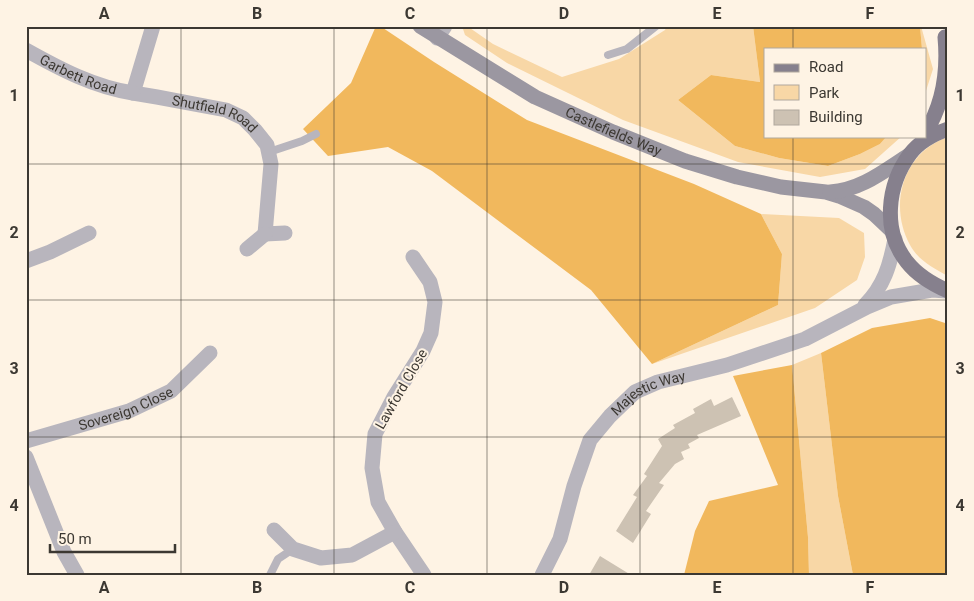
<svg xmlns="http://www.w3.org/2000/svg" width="974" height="601" font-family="Roboto,sans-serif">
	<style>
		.green { fill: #f8d7a6 }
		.forest { fill: #f1b85d }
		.building { fill: #cdc2b3 }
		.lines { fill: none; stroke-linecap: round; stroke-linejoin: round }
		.service { stroke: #b8b5bd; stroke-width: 8 }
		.minor { stroke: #b8b5bd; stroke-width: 15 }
		.secondary { stroke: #9b97a1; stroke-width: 15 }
		.primary { stroke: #86808d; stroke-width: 15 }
		.grid { fill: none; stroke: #3c3832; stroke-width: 1; stroke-opacity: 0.55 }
		.labels { text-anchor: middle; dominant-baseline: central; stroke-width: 4; stroke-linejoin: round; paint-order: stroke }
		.street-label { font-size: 14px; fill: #3c3832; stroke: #fef3e4 }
		.neatline { fill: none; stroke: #3c3832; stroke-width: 2 }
		.grid-label { font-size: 16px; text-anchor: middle; font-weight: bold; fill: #3c3832 }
	</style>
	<rect width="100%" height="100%" fill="#fef3e4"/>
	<path class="green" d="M462 26H467L493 44 562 77 619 59 665 30 667 26H753L760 82 711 75 678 100 735 146 779 158 828 166 860 154 880 144 887 136H902L865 169 820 177 738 162 623 120 507 63 465 35Z
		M920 26H921L933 69 925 94V49H922Z
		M948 137V276C933 268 918 260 910 245 888 205 903 152 948 137Z
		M761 214 839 218 864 233 865 257 857 280 815 308 652 364 778 305 782 254Z
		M821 353 838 496 853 575H809L808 537 792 365Z"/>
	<path class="forest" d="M376 26H380L434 62 527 120 694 184 761 214 782 254 778 305 652 364 591 290 432 171 388 147 328 156 303 129 351 83Z
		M753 26H920L922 49H765V136H887L880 144 860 154 828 166 779 158 735 146 678 100 711 75 760 82Z
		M930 318 948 324V575H853L838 496 821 353 872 328Z
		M792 365 808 537 809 575H684L695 531 709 501 778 485 733 376Z"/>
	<path class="building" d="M732 397 741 416 697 435 699 438 688 444 690 448 681 452 684 459 675 464 659 483 664 485 646 511 651 514 633 543 616 531 637 497 633 495 647 476 644 474 662 446 658 439 675 428 673 425 695 413 693 409 711 399 714 406Z
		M600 556 631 575H589Z"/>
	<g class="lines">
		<path class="service" d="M608 55 627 49 656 26
			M269 152 302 141 316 134
			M270 575 278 559 293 549"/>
		<g class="minor">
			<path id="s1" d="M153 26 133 93 157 97 226 110 243 118 255 130 267 145 271 164 265 234 285 233"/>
			<path d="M437 38 445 26"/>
			<path id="s2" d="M26 50C60 69 94 87 133 93"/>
			<path d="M247 249 265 234"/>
			<path d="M413 257 430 282 435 302 431 333 423 351 394 397 375 434 372 468 378 502 395 532 424 575"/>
			<path d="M26 261 50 252 89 233"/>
			<path d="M865 305C884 286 890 265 895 239"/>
			<path id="s3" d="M26 441 129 411 171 391 210 353"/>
			<path d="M26 457 64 552 77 575"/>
			<path d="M274 530 293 549 321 558 352 555 395 532"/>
			<path id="s4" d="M542 575 560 539 574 486 590 440 610 416 635 392 658 382 727 365 805 339 867 307 891 297 932 290 947 291"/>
		</g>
		<g class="secondary">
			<path id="s5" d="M420 26 535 97 613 132 685 161 737 177 781 187 826 192 839 196 864 207 874 214 892 231"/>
			<path d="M830 192C861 190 884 171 909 155"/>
		</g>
		<path class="primary" d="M948 129C934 134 919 142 910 154 887 185 882 231 907 262 918 276 932 284 948 291
			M925 133C943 105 948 70 945 37"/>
	</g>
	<path class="grid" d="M181 26V575M334 26V575M487 26V575M640 26V575M793 26V49M793 136V575M26 164H948M26 300H948M26 437H948"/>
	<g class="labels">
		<g class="street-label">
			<text stroke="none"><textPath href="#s2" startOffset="58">Garbett Road</textPath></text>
			<text stroke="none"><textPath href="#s1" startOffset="155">Shutfield Road</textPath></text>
			<text stroke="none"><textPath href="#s5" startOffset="221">Castlefields Way</textPath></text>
			<text transform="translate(401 389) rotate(-60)">Lawford Close</text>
			<text stroke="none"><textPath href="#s4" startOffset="221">Majestic Way</textPath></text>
			<text stroke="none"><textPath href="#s3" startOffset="105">Sovereign Close</textPath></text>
		</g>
	</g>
	<rect width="974" height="601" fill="none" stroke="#fef3e4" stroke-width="55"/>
	<rect x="764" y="48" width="162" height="90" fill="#fef3e4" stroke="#b0a89d"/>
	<rect x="774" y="64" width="25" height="8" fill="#86808d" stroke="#b0a89d"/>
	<text x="809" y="72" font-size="15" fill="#3c3832">Road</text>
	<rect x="774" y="85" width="25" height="15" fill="#f8d7a6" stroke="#b0a89d"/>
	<text x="809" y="98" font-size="15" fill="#3c3832">Park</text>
	<rect x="774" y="110" width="25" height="15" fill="#cdc2b3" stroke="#b0a89d"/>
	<text x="809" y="122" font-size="15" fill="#3c3832">Building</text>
	<path d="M50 544v8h125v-8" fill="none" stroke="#3c3832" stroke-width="2.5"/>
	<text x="58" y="544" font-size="15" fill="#3c3832" stroke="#fef3e4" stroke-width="4" paint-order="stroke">50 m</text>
	<rect x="28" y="28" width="918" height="546" class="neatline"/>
	<g class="grid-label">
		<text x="104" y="19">A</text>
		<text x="257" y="19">B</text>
		<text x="410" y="19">C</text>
		<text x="564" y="19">D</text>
		<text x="717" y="19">E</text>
		<text x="870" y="19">F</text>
		<text x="14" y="101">1</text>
		<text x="960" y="101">1</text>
		<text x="14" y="238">2</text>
		<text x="960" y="238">2</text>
		<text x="14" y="374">3</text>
		<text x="960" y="374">3</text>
		<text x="14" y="511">4</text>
		<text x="960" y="511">4</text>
		<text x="104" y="593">A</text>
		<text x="257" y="593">B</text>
		<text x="410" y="593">C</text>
		<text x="564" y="593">D</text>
		<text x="717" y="593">E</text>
		<text x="870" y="593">F</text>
	</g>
</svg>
